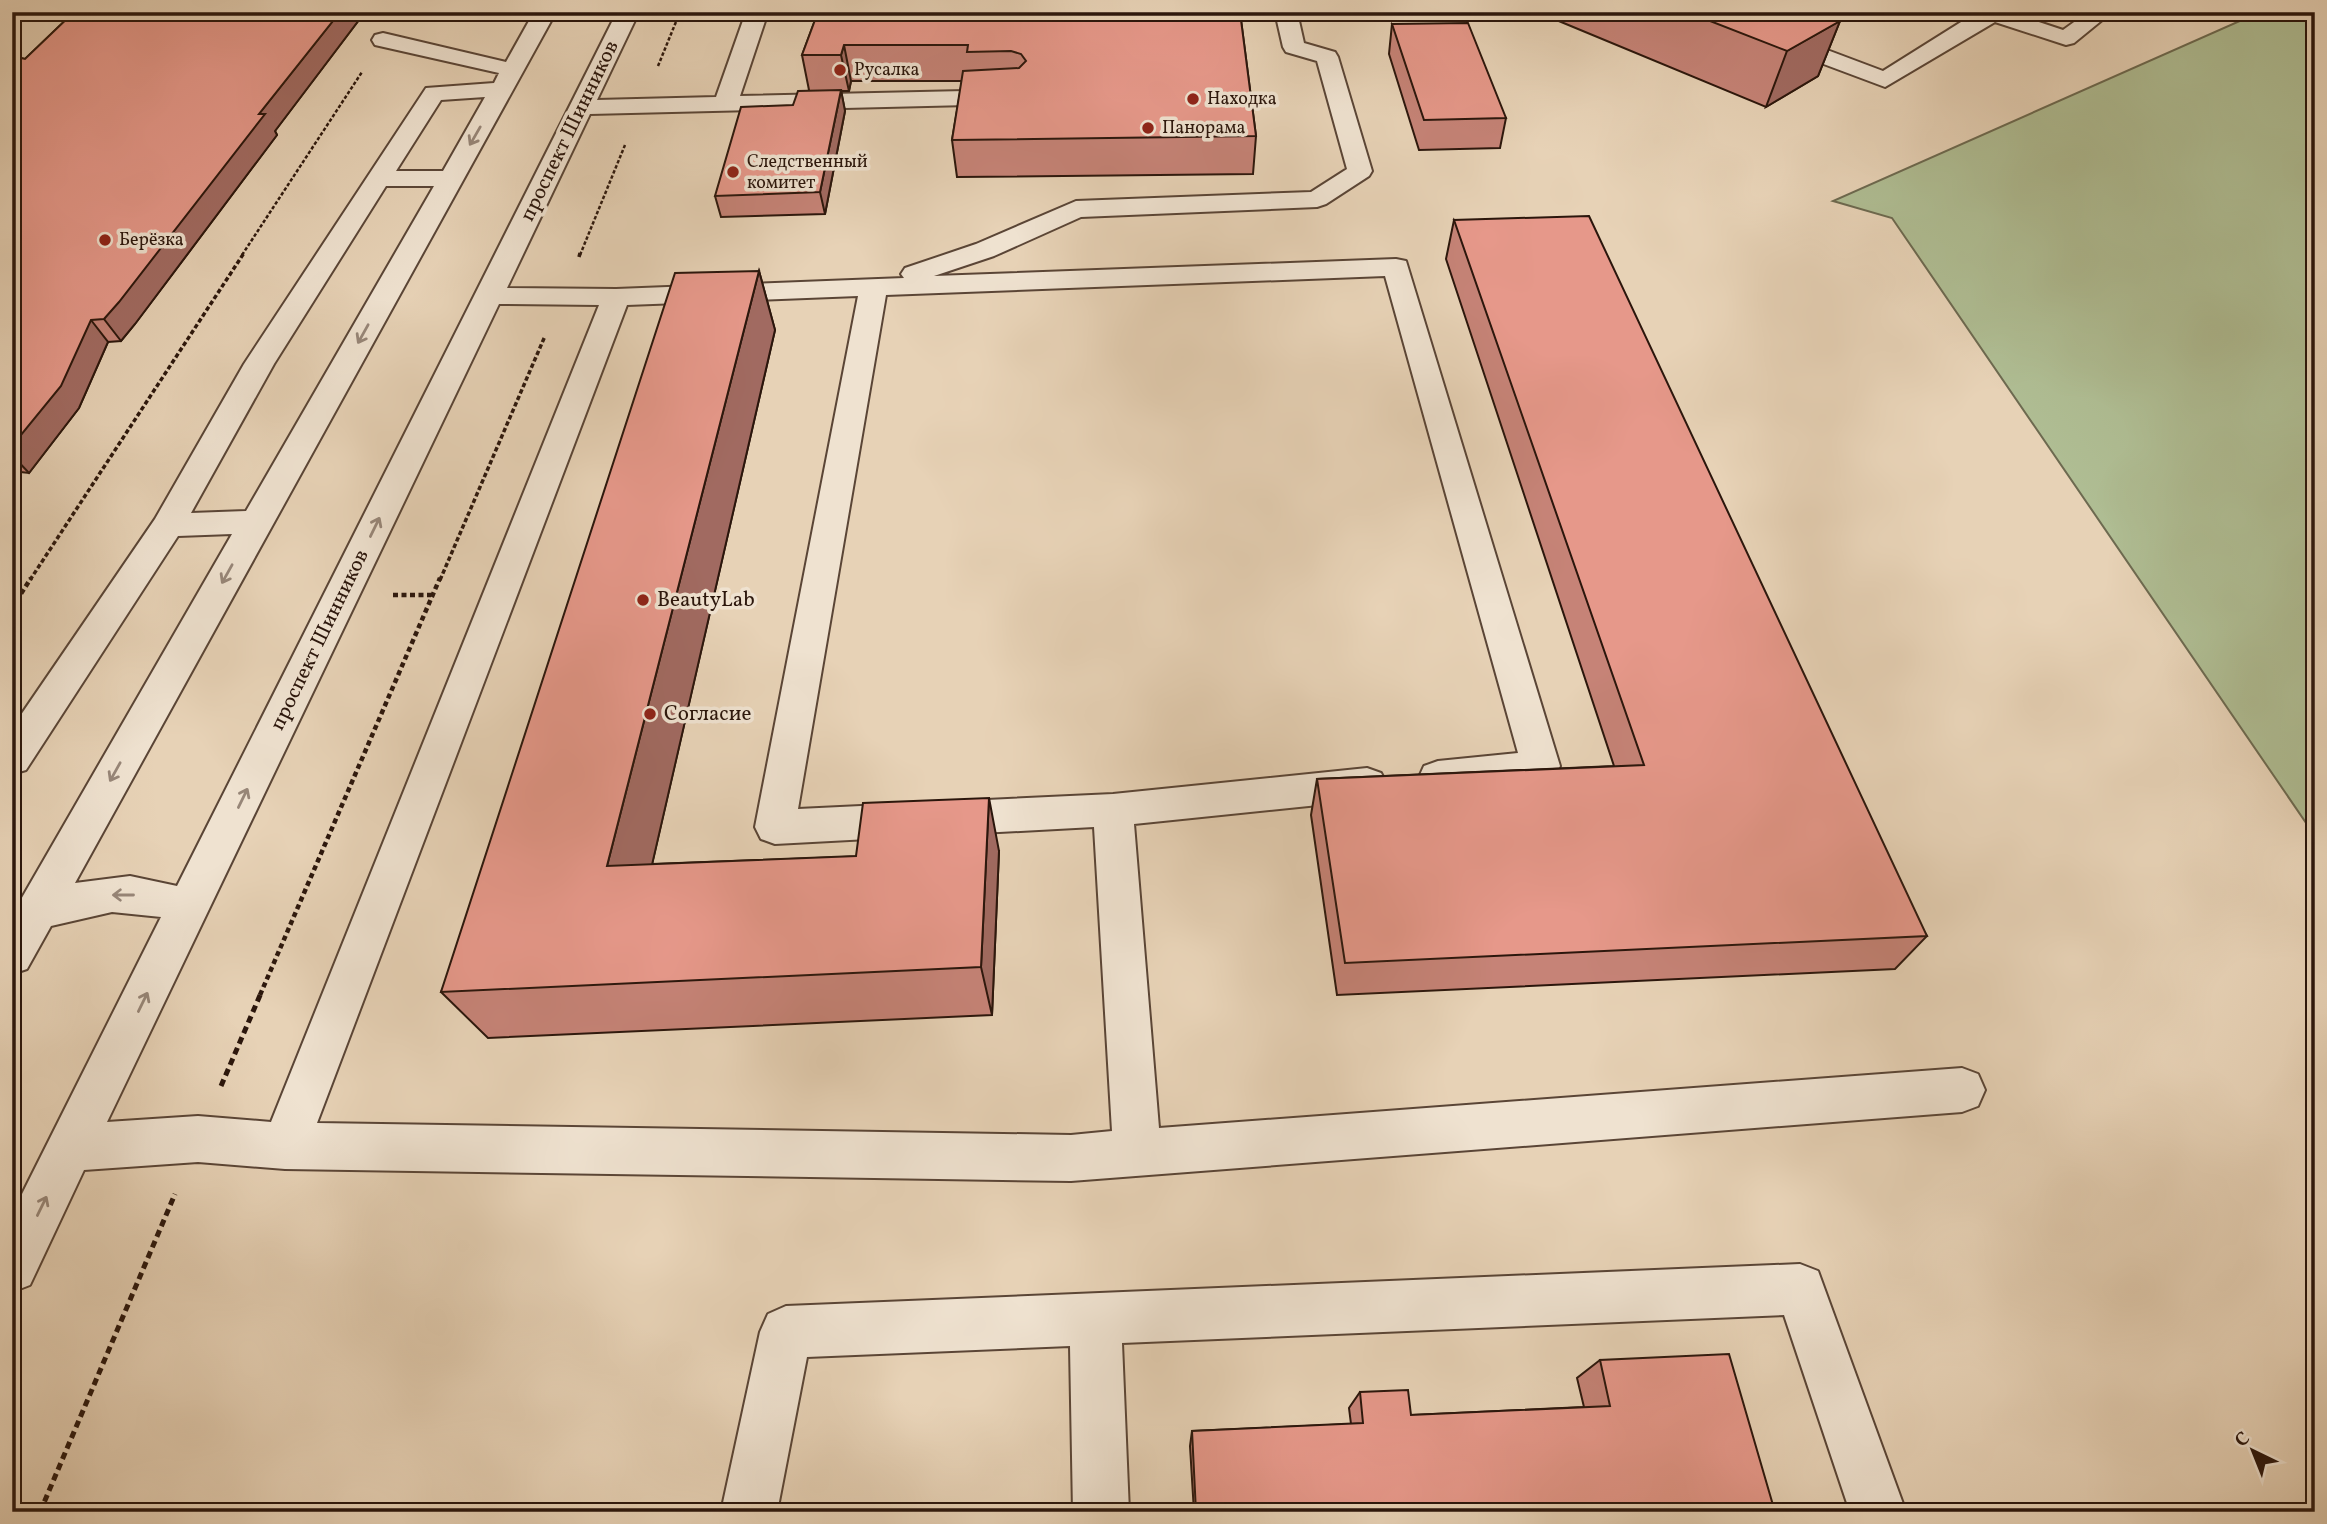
<svg xmlns="http://www.w3.org/2000/svg" width="2327" height="1524" font-family="Vollkorn,serif">
	<style>
		.green { fill: #afbd93; stroke: #6d6a50; stroke-width: 2 }
		.lines { fill: none; stroke-linecap: round; stroke-linejoin: round }
		.minor-casing { stroke: #5a4536; stroke-width: 4 }
		.path-far3 { stroke: #2b160c; stroke-width: 2.5; stroke-dasharray: 3.5 2; stroke-linecap: butt }
		.path-far2 { stroke: #2b160c; stroke-width: 3.5; stroke-dasharray: 4.5 2.5; stroke-linecap: butt }
		.path-far1 { stroke: #2b160c; stroke-width: 4.5; stroke-dasharray: 5 3.5; stroke-linecap: butt }
		.path { stroke: #2b160c; stroke-width: 5; stroke-dasharray: 7 4.5; stroke-linecap: butt }
		.minor { fill: #efe2d0; fill-rule: evenodd }
		.wall { fill: #c68377; stroke: #2b160c; stroke-width: 2 }
		.shaded-wall { fill: #a16a61; stroke: #2b160c; stroke-width: 2 }
		.building { fill: #e6988a; stroke: #2b160c; stroke-width: 2 }
		.oneway { stroke: #978678 }
		.poi-dot { fill: #8f2418; stroke: #efe2d0; stroke-width: 2.5 }
		.labels { text-anchor: middle; dominant-baseline: central; stroke-width: 7; stroke-linejoin: round; paint-order: stroke }
		.far-poi-label { font-size: 18px; fill: #2b160c; stroke: #efe2d0; text-anchor: start }
		.street-label { font-size: 21px; fill: #2b160c; stroke: #efe2d0 }
		.poi-label { font-size: 21px; fill: #2b160c; stroke: #efe2d0; text-anchor: start }
	</style>
	<rect width="100%" height="100%" fill="#e7d2b6"/>
	<filter id="stains"><feTurbulence type="fractalNoise" baseFrequency=".00286" numOctaves="4"/><feColorMatrix values="0 0 0 0 .2 0 0 0 0 .09 0 0 0 0 .02 0 0 0 .5 -.17"/></filter>
	<radialGradient id="worn" r=".72"><stop offset=".6" stop-color="#630" stop-opacity="0"/><stop offset="1" stop-color="#630" stop-opacity=".3"/></radialGradient>
	<path class="green" d="M2260 12H2315V836L1892 218 1833 201Z"/>
	<g class="lines">
		<defs>
			<path id="minor" d="M534 12H556L75 883 130 876 177 886 617 12H639L597 100 716 97 746 12H768L740 96 1010 90 1018 92 1022 97 1018 102 1010 104 590 114 507 288 616 289 904 278 901 274 905 268 976 244 1076 201 1311 192 1347 169 1317 61 1286 52 1283 47 1275 12H1297L1304 43 1335 52 1338 57 1372 171 1369 176 1326 204 1317 207 1081 217 994 256 934 276 1396 259 1406 261 1560 766 1555 777 1541 781 1438 793 1424 788 1419 777 1424 766 1438 761 1518 753 1385 276 886 295 798 809 1113 794 1367 768 1381 773 1387 784 1381 795 1367 800 1134 824 1159 1128 1962 1068 1978 1074 1985 1090 1978 1106 1962 1112 1071 1181 285 1169 198 1162 84 1170 30 1285 12 1292V1214L161 917 112 912 51 926 27 969 12 974V915L232 534 178 536 26 770 12 774V728L155 519 244 364 426 88 494 83 499 73 375 45 372 40 375 35 383 33 506 62ZM485 97 443 171H396L441 100ZM386 186H434L246 511 191 513 274 364ZM858 296 755 827 761 839 775 844 1094 827 1112 1131 1071 1135 317 1123 627 305ZM499 304 599 305 271 1122 198 1116 107 1122Z
				M1696 12H1726L1883 71 1977 12H2009L2063 30 2088 12H2112L2074 43 2066 45 1995 22 1885 87 1698 17Z
				M1800 1264 1818 1271 1906 1512H1850L1784 1315 1122 1343 1129 1512H1073L1070 1346 807 1357 777 1512H721L760 1332 768 1314 786 1306Z"/>
		</defs>
		<use href="#minor" class="minor-casing"/>
		<path class="path-far3" d="M658 66 680 12
			M242 255 362 72
			M580 255 625 145"/>
		<path class="path-far2" d="M579 257 580 253
			M30 580 244 253
			M440 580 545 336"/>
		<path class="path-far1" d="M393 595H431
			M12 608 31 578
			M260 995 440 578"/>
		<path class="path" d="M221 1086 261 993
			M40 1512 175 1194"/>
		<use href="#minor" class="minor"/>
	</g>
	<path class="wall" d="M74 12H365L275 131 277 135 135 324 121 341 108 342 79 408 29 473 12 471V56L25 59Z
		M818 12H1240L1256 136 1253 174 957 177 952 140 962 81H851L849 91H841L845 111 825 214 721 217 715 196 793 105 809 90 802 55Z
		M1537 12H1817L1840 21 1818 76 1766 107Z
		M1392 24 1506 118 1500 148 1419 150 1389 54Z
		M1454 220 1927 936 1895 969 1337 995 1311 815 1317 779 1614 766 1446 259Z
		M759 271 775 330 652 864 999 851 992 1015 488 1038 441 992Z
		M1600 1360 1775 1512H1194L1190 1446 1192 1431 1351 1424 1349 1408 1360 1392 1411 1415 1584 1407 1577 1378Z"/>
	<path class="shaded-wall" d="M340 12H365L275 131 277 135 135 324 121 341 104 319 259 114Z
		M1840 21 1818 76 1766 107 1787 51Z
		M844 45 851 81 849 91 841 55Z
		M841 90 845 111 825 214 820 192Z
		M759 271 775 330 640 917 607 866Z
		M91 320 108 342 79 408 29 473 12 455V446Z
		M989 798 999 851 992 1015 981 967Z"/>
	<path class="building" d="M74 12H340L259 114H265L119 302 104 319 91 320 61 386 12 446V56L25 59Z
		M818 12H1240L1256 136 952 140 963 71 1019 68 1026 61 1021 54 1011 51 967 52 968 45H844L841 55H802Z
		M1687 12H1817L1840 21 1787 51Z
		M1468 23 1506 118 1424 120 1392 24Z
		M841 90 820 192 715 196 741 107 793 105 798 91Z
		M1589 216 1927 936 1345 963 1317 779 1644 765 1454 220Z
		M759 271 607 866 856 856 863 803 989 798 981 967 441 992 675 273Z
		M1729 1354 1775 1512H1196L1192 1431 1363 1423 1360 1392 1408 1390 1411 1415 1610 1406 1600 1360Z"/>
	<defs><path id="oneway-shaft" d="M-6 0H5M1.5-3L5.5 0L1.5 3" fill="none" stroke-width="1.6" stroke-linecap="round" stroke-linejoin="round" transform="scale(1.75)"/></defs>
	<g class="oneway">
		<use href="#oneway-shaft" transform="translate(475 136) rotate(120)"/>
		<use href="#oneway-shaft" transform="translate(363 334) rotate(119)"/>
		<use href="#oneway-shaft" transform="translate(375 527) rotate(-64)"/>
		<use href="#oneway-shaft" transform="translate(227 574) rotate(119)"/>
		<use href="#oneway-shaft" transform="translate(115 772) rotate(119)"/>
		<use href="#oneway-shaft" transform="translate(243 798) rotate(-64)"/>
		<use href="#oneway-shaft" transform="translate(123 895) rotate(-180)"/>
		<use href="#oneway-shaft" transform="translate(143 1002) rotate(-64)"/>
		<use href="#oneway-shaft" transform="translate(42 1206) rotate(-64)"/>
	</g>
	<g class="poi-dot">
		<circle cx="840" cy="70" r="7"/>
		<circle cx="1193" cy="99" r="7"/>
		<circle cx="1148" cy="128" r="7"/>
		<circle cx="733" cy="172" r="7"/>
		<circle cx="105" cy="240" r="7"/>
		<circle cx="643" cy="600" r="7"/>
		<circle cx="650" cy="714" r="7"/>
	</g>
	<g class="labels">
		<g class="far-poi-label">
			<text x="854" y="70">Русалка</text>
			<text x="1207" y="99">Находка</text>
			<text x="1162" y="128">Панорама</text>
			<text x="747" y="162">Следственный<tspan x="747" dy="21">комитет</tspan></text>
			<text x="119" y="240">Берёзка</text>
		</g>
		<g class="street-label">
			<text transform="translate(570 131) rotate(-64)">проспект Шинников</text>
			<text transform="translate(320 640) rotate(-64)">проспект Шинников</text>
		</g>
		<g class="poi-label">
			<text x="657" y="600">BeautyLab</text>
			<text x="664" y="714">Согласие</text>
		</g>
	</g>
	<rect width="2327" height="1524" fill="none" stroke="#e7d2b6" stroke-width="42"/>
	<rect x="14" y="14" width="2299" height="1496" fill="none" stroke="#2b160c" stroke-width="3.5"/>
	<rect x="21" y="21" width="2285" height="1482" fill="none" stroke="#2b160c" stroke-width="2"/>
	<g transform="translate(2253 1451) rotate(317)" stroke="#efe2d0" stroke-width="5" paint-order="stroke">
	<path d="M0-5L12 26L0 18L-12 26Z" fill="#2b160c"/>
	<text y="-10" font-size="19" font-weight="bold" text-anchor="middle" fill="#2b160c">С</text>
	</g>
	<rect width="100%" height="100%" filter="url(#stains)"/>
	<rect width="100%" height="100%" fill="url(#worn)"/>
</svg>
